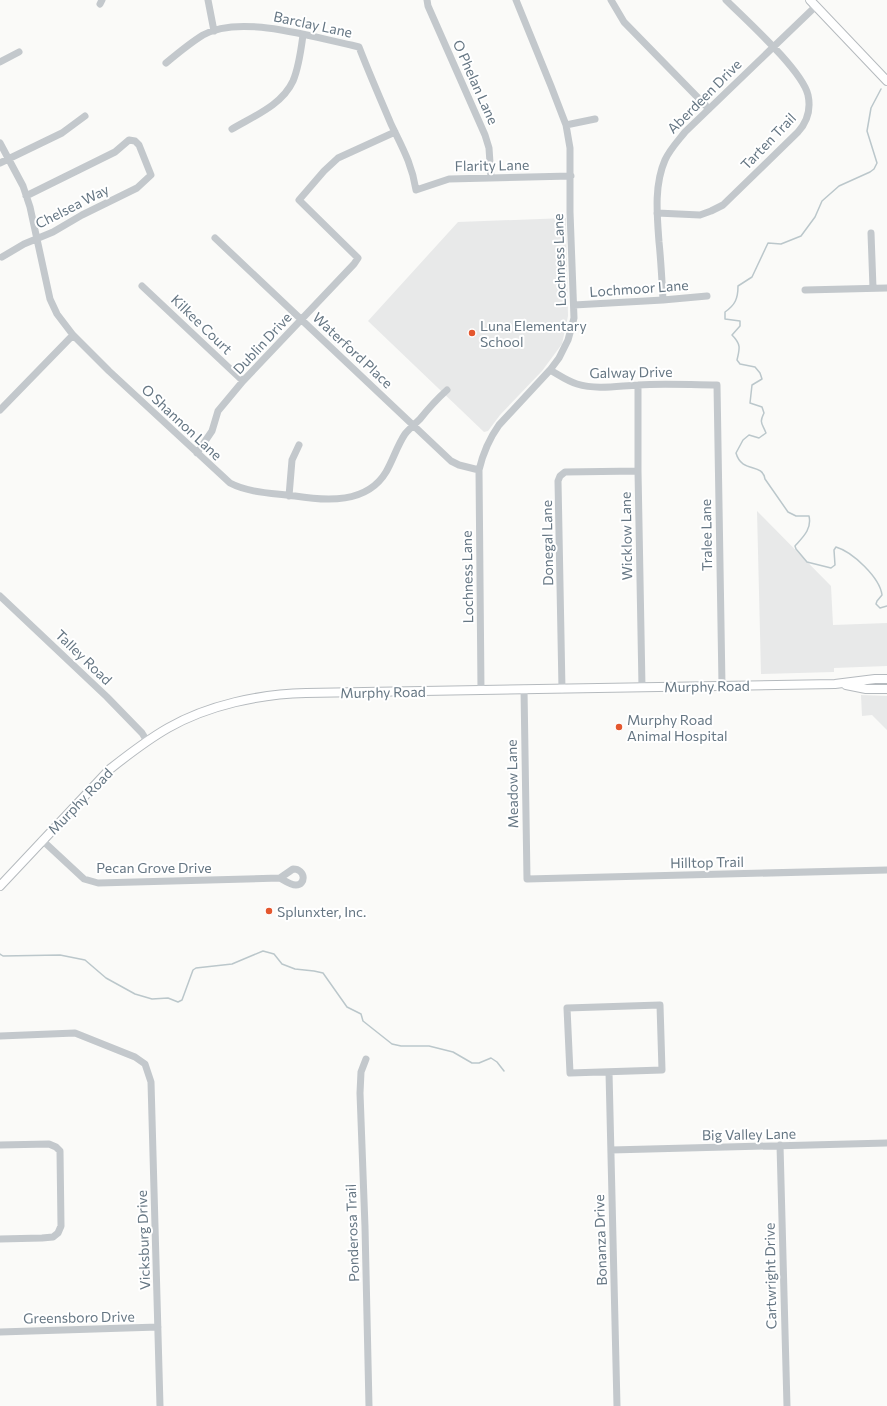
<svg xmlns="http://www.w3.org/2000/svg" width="887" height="1406" font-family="Commissioner,sans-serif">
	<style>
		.built { fill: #e8e9e9 }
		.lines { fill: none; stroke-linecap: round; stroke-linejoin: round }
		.stream { stroke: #bbc7cb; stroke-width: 1.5 }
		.major-casing { stroke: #b5babe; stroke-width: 10 }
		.minor { stroke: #c3c8cc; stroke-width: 7 }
		.major { stroke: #fff; stroke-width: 8 }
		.poi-dot { fill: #e4572e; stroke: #fff; stroke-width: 1.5 }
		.labels { text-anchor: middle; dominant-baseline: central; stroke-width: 4; stroke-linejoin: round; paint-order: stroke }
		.street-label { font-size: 14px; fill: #657683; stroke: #fff }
		.poi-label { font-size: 14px; fill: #657683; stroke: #fff; text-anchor: start }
	</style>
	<rect width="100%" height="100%" fill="#fafaf8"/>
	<path class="built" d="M566 218 568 316 562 344 542 371 500 415 488 431 484 432 368 321 458 222Z
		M757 511 831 586 833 625 887 623V666L834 668V672L761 674Z
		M861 695 887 696V730L872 715 862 716Z"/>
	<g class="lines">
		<path class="stream" d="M881 89 871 108 867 131 877 163 874 169 870 172 839 186 822 201 815 217 801 236 781 244 768 243 752 277 738 286C738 299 735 305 725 312V319L740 321V326L732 335C741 344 740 348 737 360L740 364 755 367 760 373 762 379 752 385 750 403 762 407 764 413C759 423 762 423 766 433L759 438 749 435 743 440 736 453C742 474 762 462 765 479L788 512 796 516H809C812 529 803 537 795 546L796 549 807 562 831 568 835 565 834 550 836 547C853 552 880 578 882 595L877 601 876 604 880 608 887 606
			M0 954 3 956 60 955 85 960 106 978 135 994 152 999 168 998 178 1002 182 1000 193 970 196 968 232 964 263 951 274 954 282 964 295 969 314 971 323 973 347 1007 361 1014 363 1021 392 1044 401 1046H429L453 1052 472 1063H479L491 1058 497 1062 504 1071"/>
		<defs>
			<path id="major" d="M810 0 887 81
				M846 685 866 689H887
				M0 886 110 769C129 754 147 740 168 728 208 705 260 694 306 693L835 684 875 679H887"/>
		</defs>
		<use href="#major" class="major-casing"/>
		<path class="minor" d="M208 0 214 31
			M427 0 428 6 485 135 489 148 491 178
			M611 0 624 22 709 109
			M100 4 102 0
			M0 62 19 52
			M166 63C178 53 190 43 203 35 240 14 311 37 351 45L359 47C369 73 380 98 391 124 402 147 412 164 416 190L449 179 571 176
			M566 125 595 119
			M232 129C254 116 282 105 293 81 299 67 301 50 303 35
			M0 143 23 186 30 207 50 299 57 314 73 335 109 371 230 483C249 493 273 493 295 496 326 501 367 504 386 472 393 460 397 446 405 434 409 429 415 424 420 419 428 409 437 399 447 390
			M0 163 62 133 85 116
			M657 213 700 215 711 211 723 205 798 132C807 122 811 109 808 95 802 70 746 20 726 0
			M871 233 873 288
			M215 238 451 461 459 465 479 470
			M2 257 24 244 53 232 82 215 137 188 151 175 139 145 135 141 129 140 115 152 26 196
			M142 286 243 381
			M805 290 887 288
			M663 300C662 281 661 261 659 242 657 215 654 185 665 160 670 149 678 141 685 132L816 6
			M574 305 663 300 707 296
			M550 370C559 375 567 381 577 384 597 390 617 386 638 385 664 383 691 385 717 385L722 685
			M638 385V471L642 687
			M0 410 73 335
			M197 453 212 431 218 411 243 381 354 264 358 258 299 200 324 171 338 158 395 132
			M289 496 292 460 299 445
			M0 596 107 697 142 733 147 741
			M524 689 527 879 887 870
			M562 689 558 481 560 476 565 472 638 471
			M481 690 479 470C483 453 489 439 499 425L550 370 559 358 568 340 574 318 570 212V148L566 125 551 86 516 0
			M42 840 84 879 98 883 280 878C285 881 291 885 296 885 306 885 306 869 293 869L280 878
			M660 1005 662 1070 570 1073 567 1008Z
			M0 1036 75 1033 135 1057 145 1064 151 1082 160 1406
			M366 1059 361 1072 360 1093 365 1227 369 1406
			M609 1072 617 1406
			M0 1145 49 1144 56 1147 60 1151 61 1226 58 1233 53 1237 42 1238 0 1239
			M780 1145 787 1406
			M611 1150 887 1143
			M0 1332 158 1327"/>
		<use href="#major" class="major"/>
	</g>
	<g class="poi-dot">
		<circle cx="472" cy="333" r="4"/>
		<circle cx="619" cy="727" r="4"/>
		<circle cx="269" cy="911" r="4"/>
	</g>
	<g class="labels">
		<g class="street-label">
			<text transform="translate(313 24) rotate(12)">Barclay Lane</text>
			<text transform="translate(476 82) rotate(66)">O Phelan Lane</text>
			<text transform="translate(704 96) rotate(-45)">Aberdeen Drive</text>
			<text transform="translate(768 141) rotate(-46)">Tarten Trail</text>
			<text transform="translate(492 165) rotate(-1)">Flarity Lane</text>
			<text transform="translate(72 206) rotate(-27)">Chelsea Way</text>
			<text transform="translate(559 260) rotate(-92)">Lochness Lane</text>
			<text transform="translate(639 288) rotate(-4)">Lochmoor Lane</text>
			<text transform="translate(202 324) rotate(44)">Kilkee Court</text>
			<text transform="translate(262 343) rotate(-47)">Dublin Drive</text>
			<text transform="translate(353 350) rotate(43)">Waterford Place</text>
			<text transform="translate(631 372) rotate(-1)">Galway Drive</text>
			<text transform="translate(182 422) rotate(43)">O Shannon Lane</text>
			<text transform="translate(706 535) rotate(-91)">Tralee Lane</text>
			<text transform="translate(626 536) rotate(-91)">Wicklow Lane</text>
			<text transform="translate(547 543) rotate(-91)">Donegal Lane</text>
			<text transform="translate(467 577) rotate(-91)">Lochness Lane</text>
			<text transform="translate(84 657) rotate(44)">Talley Road</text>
			<text transform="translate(707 686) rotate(-1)">Murphy Road</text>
			<text transform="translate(383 692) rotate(-1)">Murphy Road</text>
			<text transform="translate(512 784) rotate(-91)">Meadow Lane</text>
			<text transform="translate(80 801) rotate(-46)">Murphy Road</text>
			<text transform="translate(707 862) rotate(-1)">Hilltop Trail</text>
			<text x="154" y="867">Pecan Grove Drive</text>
			<text transform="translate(749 1134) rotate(-1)">Big Valley Lane</text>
			<text transform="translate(352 1233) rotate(-92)">Ponderosa Trail</text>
			<text transform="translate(143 1240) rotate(-92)">Vicksburg Drive</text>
			<text transform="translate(600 1240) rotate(-92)">Bonanza Drive</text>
			<text transform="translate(770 1276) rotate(-91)">Cartwright Drive</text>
			<text transform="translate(79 1317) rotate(-1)">Greensboro Drive</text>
		</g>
		<g class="poi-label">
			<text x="480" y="325">Luna Elementary<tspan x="480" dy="16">School</tspan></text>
			<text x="627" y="719">Murphy Road<tspan x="627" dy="16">Animal Hospital</tspan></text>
			<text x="277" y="911">Splunxter, Inc.</text>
		</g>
	</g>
</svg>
